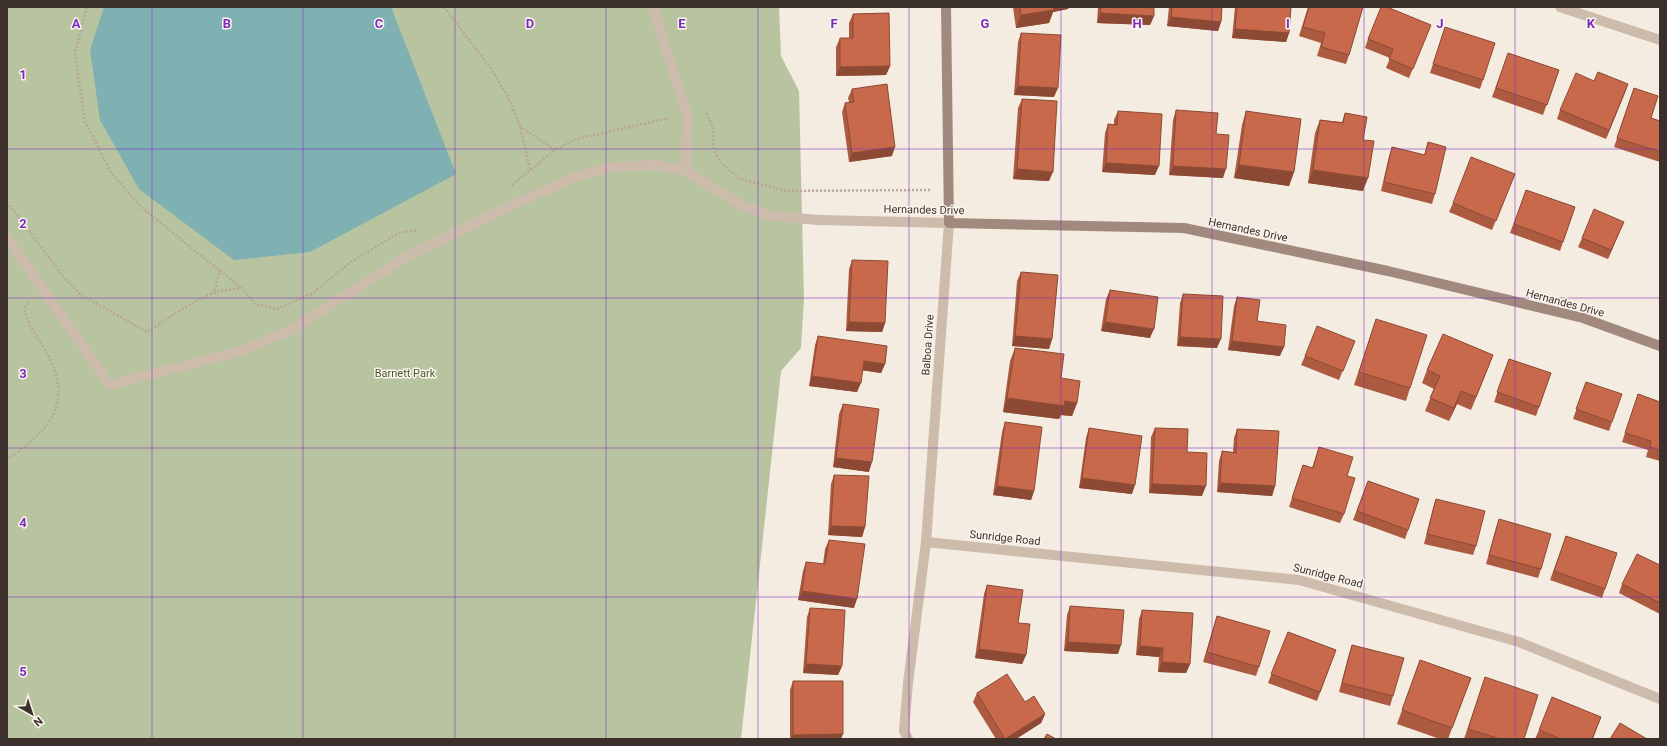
<svg xmlns="http://www.w3.org/2000/svg" width="1667" height="746" font-family="Roboto,sans-serif">
	<style>
		.green { fill: #b8c4a0 }
		.water { fill: #7fb0b2 }
		.lines { fill: none; stroke-linecap: round; stroke-linejoin: round }
		.path { stroke: #b9a596; stroke-width: 2.5; stroke-dasharray: 2 2; stroke-linecap: butt }
		.lane { stroke: #cdbbac; stroke-width: 10 }
		.street { stroke: #cdbbac; stroke-width: 10 }
		.secondary { stroke: #a18a7d; stroke-width: 10 }
		.wall { fill: #ac5a40 }
		.shaded-wall { fill: #8c4a34 }
		.building { fill: #c8694b; stroke: #8c4a34 }
		.grid { fill: none; stroke: #7b2cbf; stroke-width: 1; stroke-opacity: 0.55 }
		.labels { text-anchor: middle; dominant-baseline: central; stroke-width: 3; stroke-linejoin: round; paint-order: stroke }
		.street-label { font-size: 11px; fill: #3b302b; stroke: #fbf5ee }
		.park-label { font-size: 11px; fill: #4a5a2e; stroke: #fbf5ee }
		.grid-label { font-size: 13px; text-anchor: middle; font-weight: bold; fill: #7b2cbf; stroke: #fbf5ee; stroke-width: 3; stroke-linejoin: round; paint-order: stroke }
	</style>
	<rect width="100%" height="100%" fill="#f4ebe1"/>
	<path class="green" d="M7 7H779L781 56 799 91 804 298 801 348 781 371 741 739H7Z"/>
	<path class="water" d="M104 7H392L393 12 456 174 310 252 234 260 139 189 100 120 90 50Z"/>
	<g class="lines">
		<path class="path" d="M87 7 75 54 85 122 112 174 141 207 220 271 214 292
			M444 7 492 70 510 101 520 126
			M706 113 713 127V146L720 162 740 179 786 191 931 190
			M530 169 520 126 555 150 577 139 669 118
			M512 185 555 150
			M7 202 62 275 81 295 147 332C166 320 193 300 214 293 223 290 233 289 242 288L255 304 277 309 313 293 351 262 399 233 418 230
			M220 271 242 288
			M7 458 11 457C45 432 71 409 52 363 43 343 30 332 24 309L30 301"/>
		<path class="lane" d="M653 7 687 115 686 171
			M7 238 110 385 241 351 291 330 408 256 513 205 574 177 613 167 655 165 686 171 746 208 772 216 819 220"/>
		<path class="street" d="M1560 7 1660 40
			M819 220 949 223 926 542 908 683 904 731 908 739
			M926 542 1299 580 1519 642 1660 699"/>
		<path class="secondary" d="M946 7 949 223 1184 228 1388 271 1583 318 1660 346"/>
	</g>
	<path class="wall" d="M1013 7H1069L1068 9 1053 12 1049 23 1016 28Z
		M1098 7H1154V16L1150 25 1097 23Z
		M1169 7H1222L1221 22 1218 31 1167 26Z
		M1235 7H1291L1289 33 1286 42 1232 38Z
		M1308 7H1363L1349 55 1346 64 1317 56 1321 43 1299 36Z
		M853 14 890 66 886 75 836 76V47L840 38H849V23Z
		M1431 25 1409 78 1386 68 1390 58 1365 48 1368 39Z
		M1445 27 1483 80 1480 89 1430 73Z
		M1021 33 1054 97 1014 95 1018 42Z
		M1508 53 1559 70 1543 115 1492 97Z
		M1628 84 1606 139 1557 119 1560 110Z
		M852 89 892 156 849 162 842 112 845 103 849 102 848 98Z
		M1631 97 1651 118 1660 121V162L1614 147Z
		M1022 99 1049 181 1013 179 1018 108Z
		M1176 110 1216 134 1223 178 1169 175 1173 120Z
		M1118 111 1155 175 1102 172 1105 133 1108 124H1114V120Z
		M1246 111 1294 172 1289 186 1234 178 1242 125Z
		M1345 113 1363 140V191L1308 183 1315 133 1320 120 1342 122Z
		M1428 142 1435 194 1432 204 1381 191 1389 156 1392 147 1424 155Z
		M1511 183 1492 230 1449 212 1453 203Z
		M1526 190 1575 207 1560 251 1510 233Z
		M1620 231 1608 259 1578 247 1582 238Z
		M852 260 885 323 882 332 846 331 849 269Z
		M1021 272 1052 339 1049 349 1012 346 1017 281Z
		M1110 290 1150 338 1101 331 1106 299Z
		M1183 294 1217 348 1177 346 1180 303Z
		M1237 297 1257 321 1280 356 1228 350 1234 306Z
		M1376 319 1410 388 1406 401 1354 385Z
		M818 336 885 364 881 373 862 370 857 392 809 386 815 345Z
		M1355 341 1339 380 1301 365 1305 356Z
		M1015 348 1061 378 1077 403 1072 416 1061 415 1059 419 1003 412 1010 361Z
		M1493 355 1488 368 1471 410 1457 404 1449 421 1425 411 1434 389 1422 383 1427 370Z
		M1509 359 1551 373 1536 416 1494 402Z
		M1586 382 1612 422 1609 431 1573 419Z
		M1638 394 1660 402V461L1646 457 1648 450 1622 442Z
		M843 404 869 472 833 467 839 414Z
		M1005 422 1034 491 1031 500 993 495 1002 432Z
		M1089 428 1132 494 1079 488 1086 438Z
		M1155 428 1187 452 1202 496 1149 493 1151 437Z
		M1237 429 1275 486 1272 496 1217 492 1219 461 1222 451 1233 452 1234 438Z
		M1319 447 1347 476 1344 514 1340 523 1289 507 1303 465 1312 468Z
		M834 475 865 527 862 537 828 535 831 484Z
		M1368 481 1419 499 1405 539 1353 520Z
		M1436 499 1476 546 1473 555 1424 544 1433 508Z
		M1499 519 1541 569 1538 578 1486 564 1496 528Z
		M1566 536 1605 589 1602 598 1550 580Z
		M829 540 854 608 798 600 803 571 806 562 823 564 825 549Z
		M1660 565V614L1619 593 1622 584Z
		M987 585 1018 623 1026 655 1022 664 975 658 984 594Z
		M1070 606 1118 654 1064 651 1067 615Z
		M810 608 842 666 838 675 803 673 807 617Z
		M1142 610 1190 664 1186 673 1158 672 1159 657 1136 655 1139 619Z
		M1217 616 1259 667 1256 676 1203 662 1214 625Z
		M1288 632 1336 650 1317 701 1268 683Z
		M1352 645 1393 696 1390 706 1339 692 1349 654Z
		M1420 660 1471 678 1448 739H1440L1397 724Z
		M1485 677 1524 739H1464Z
		M793 681 841 739H790V690Z
		M977 693 1025 702 1045 714 1041 723 1016 739H996L973 702Z
		M1601 717 1593 739H1535L1539 730Z"/>
	<path class="shaded-wall" d="M1049 7H1069L1068 9 1053 12 1049 23 1016 28 1021 15Z
		M1100 13 1154 16 1150 25 1097 23Z
		M1171 17 1221 22 1218 31 1167 26Z
		M1235 29 1289 33 1286 42 1232 38Z
		M890 66 886 75 836 76 840 67Z
		M1628 84 1625 93 1606 139 1609 130Z
		M1018 86 1058 88 1054 97 1014 95Z
		M895 147 892 156 849 162 852 153Z
		M1106 163 1159 166 1155 175 1102 172Z
		M1239 165 1294 172 1289 186 1234 178Z
		M1173 166 1226 169 1223 178 1169 175Z
		M1017 169 1053 172 1049 181 1013 179Z
		M1313 170 1368 178 1363 191 1308 183Z
		M1624 222 1620 231 1608 259 1611 250Z
		M849 322 885 323 882 332 846 331Z
		M1105 322 1154 329 1150 338 1101 331Z
		M1015 336 1052 339 1049 349 1012 346Z
		M1180 337 1221 339 1217 348 1177 346Z
		M1232 341 1284 347 1280 356 1228 350Z
		M1493 355 1488 368 1471 410 1476 397Z
		M864 361 885 364 881 373 860 370Z
		M812 376 861 383 857 392 809 386Z
		M1461 391 1457 404 1449 421 1454 408Z
		M1007 398 1065 401 1077 403 1072 416 1061 415 1059 419 1003 412Z
		M836 458 872 462 869 472 833 467Z
		M1082 478 1135 485 1132 494 1079 488Z
		M1220 483 1275 486 1272 496 1217 492Z
		M1152 484 1206 486 1202 496 1149 493Z
		M997 486 1034 491 1031 500 993 495Z
		M831 526 865 527 862 537 828 535Z
		M802 591 857 599 854 608 798 600Z
		M1068 642 1121 645 1118 654 1064 651Z
		M1140 646 1163 648 1159 657 1136 655Z
		M979 649 1026 655 1022 664 975 658Z
		M1162 662 1190 664 1186 673 1158 672Z
		M806 664 842 666 838 675 803 673Z
		M1045 714 1041 723 1016 739H1005Z
		M843 734 841 739H791L793 735Z"/>
	<path class="building" d="M1020 7H1053L1054 10 1021 15Z
		M1101 7H1154V16L1100 13Z
		M1172 7H1222L1221 22 1171 17Z
		M1237 7H1291L1289 33 1235 29Z
		M1309 7H1363L1349 55 1321 47 1325 33 1303 27Z
		M1381 7H1387L1431 25 1413 69 1389 59 1393 49 1368 39Z
		M889 13 890 66 840 67V38H853V14Z
		M1445 27 1495 43 1483 80 1433 64Z
		M1021 33 1061 35 1058 88 1018 86Z
		M1508 53 1559 70 1547 105 1496 88Z
		M1598 72 1628 84 1609 130 1560 110 1576 73 1594 81Z
		M887 84 895 147 852 153 845 103 854 102 852 89Z
		M1634 88 1658 96 1651 118 1660 121V152L1617 138Z
		M1022 99 1057 101 1053 172 1017 169Z
		M1176 110 1218 113 1216 134 1229 135 1226 169 1173 166Z
		M1118 111 1162 114 1159 166 1106 163 1108 124 1117 125Z
		M1246 111 1301 119 1294 172 1239 165Z
		M1345 113 1367 117 1363 140 1374 141 1368 178 1313 170 1320 120 1343 123Z
		M1428 142 1446 147 1435 194 1384 182 1392 147 1425 155Z
		M1471 157 1515 174 1496 221 1453 203Z
		M1526 190 1575 207 1563 242 1514 224Z
		M1594 209 1624 222 1611 250 1582 238Z
		M852 260 888 261 885 323 849 322Z
		M1021 272 1058 275 1052 339 1015 336Z
		M1110 290 1158 297 1154 329 1105 322Z
		M1183 294 1223 296 1221 339 1180 337Z
		M1237 297 1260 300 1257 321 1286 325 1284 347 1232 341Z
		M1376 319 1427 335 1410 388 1359 372Z
		M1317 326 1355 341 1343 371 1305 356Z
		M1443 334 1493 355 1476 397 1461 391 1454 408 1430 398 1440 376 1427 370Z
		M818 336 887 346 885 364 864 361 861 383 812 376Z
		M1015 348 1064 354 1061 378 1080 381 1077 403 1065 401 1064 406 1007 398Z
		M1509 359 1551 373 1539 407 1497 392Z
		M1586 382 1622 394 1612 422 1576 409Z
		M1638 394 1660 402V451L1650 447 1651 441 1625 433Z
		M843 404 879 409 872 462 836 458Z
		M1005 422 1042 427 1034 491 997 486Z
		M1089 428 1142 436 1135 485 1082 478Z
		M1155 428 1188 429 1187 452 1207 453 1206 486 1152 484Z
		M1237 429 1279 431 1275 486 1220 483 1222 451 1236 453Z
		M1319 447 1353 457 1347 476 1355 478 1344 514 1292 498 1303 465 1313 468Z
		M834 475 869 476 865 527 831 526Z
		M1368 481 1419 499 1408 530 1357 511Z
		M1436 499 1485 511 1476 546 1427 534Z
		M1499 519 1551 534 1541 569 1489 555Z
		M1566 536 1617 553 1605 589 1554 571Z
		M829 540 865 544 857 599 802 591 806 562 825 564Z
		M1637 554 1660 565V603L1622 584Z
		M987 585 1023 590 1018 623 1030 624 1026 655 979 649Z
		M1070 606 1124 610 1121 645 1068 642Z
		M810 608 845 610 842 666 806 664Z
		M1142 610 1193 613 1190 664 1162 662 1163 648 1140 646Z
		M1217 616 1270 631 1259 667 1207 652Z
		M1288 632 1336 650 1320 692 1271 674Z
		M1352 645 1404 658 1393 696 1342 683Z
		M1420 660 1471 678 1452 728 1402 710Z
		M1007 674 1025 702 1034 696 1045 714 1005 739 977 693Z
		M1485 677 1538 695 1524 739H1500L1468 729Z
		M793 681H843V734L793 735Z
		M1552 697 1601 717 1592 739H1561L1539 730Z
		M1620 723 1647 739H1610Z
		M1047 734 1056 739H1044Z"/>
	<path class="grid" d="M152 7V739M303 7V739M455 7V739M606 7V739M758 7V739M909 7V739M1061 7V739M1212 7V739M1364 7V739M1515 7V739M7 149H1660M7 298H1660M7 448H1660M7 597H1660"/>
	<g class="labels">
		<g class="street-label">
			<text transform="translate(924 210) rotate(1)">Hernandes Drive</text>
			<text transform="translate(1248 230) rotate(12)">Hernandes Drive</text>
			<text transform="translate(1565 303) rotate(15)">Hernandes Drive</text>
			<text transform="translate(928 345) rotate(-86)">Balboa Drive</text>
			<text transform="translate(1005 538) rotate(6)">Sunridge Road</text>
			<text transform="translate(1328 576) rotate(14)">Sunridge Road</text>
		</g>
		<g class="park-label">
			<text x="405" y="373">Barnett Park</text>
		</g>
	</g>
	<g class="grid-label">
		<text x="76" y="28">A</text>
		<text x="227" y="28">B</text>
		<text x="379" y="28">C</text>
		<text x="530" y="28">D</text>
		<text x="682" y="28">E</text>
		<text x="834" y="28">F</text>
		<text x="985" y="28">G</text>
		<text x="1137" y="28">H</text>
		<text x="1288" y="28">I</text>
		<text x="1440" y="28">J</text>
		<text x="1591" y="28">K</text>
		<text x="23" y="79">1</text>
		<text x="23" y="228">2</text>
		<text x="23" y="378">3</text>
		<text x="23" y="527">4</text>
		<text x="23" y="676">5</text>
	</g>
	<rect width="1667" height="746" fill="none" stroke="#3b302b" stroke-width="16"/>
	<g transform="translate(32 714) rotate(141)" stroke="#fbf5ee" stroke-width="3" paint-order="stroke">
	<path d="M0-3L7 15L0 10L-7 15Z" fill="#3b302b"/>
	<text y="-6" font-size="11" font-weight="bold" text-anchor="middle" fill="#3b302b">N</text>
	</g>
</svg>
